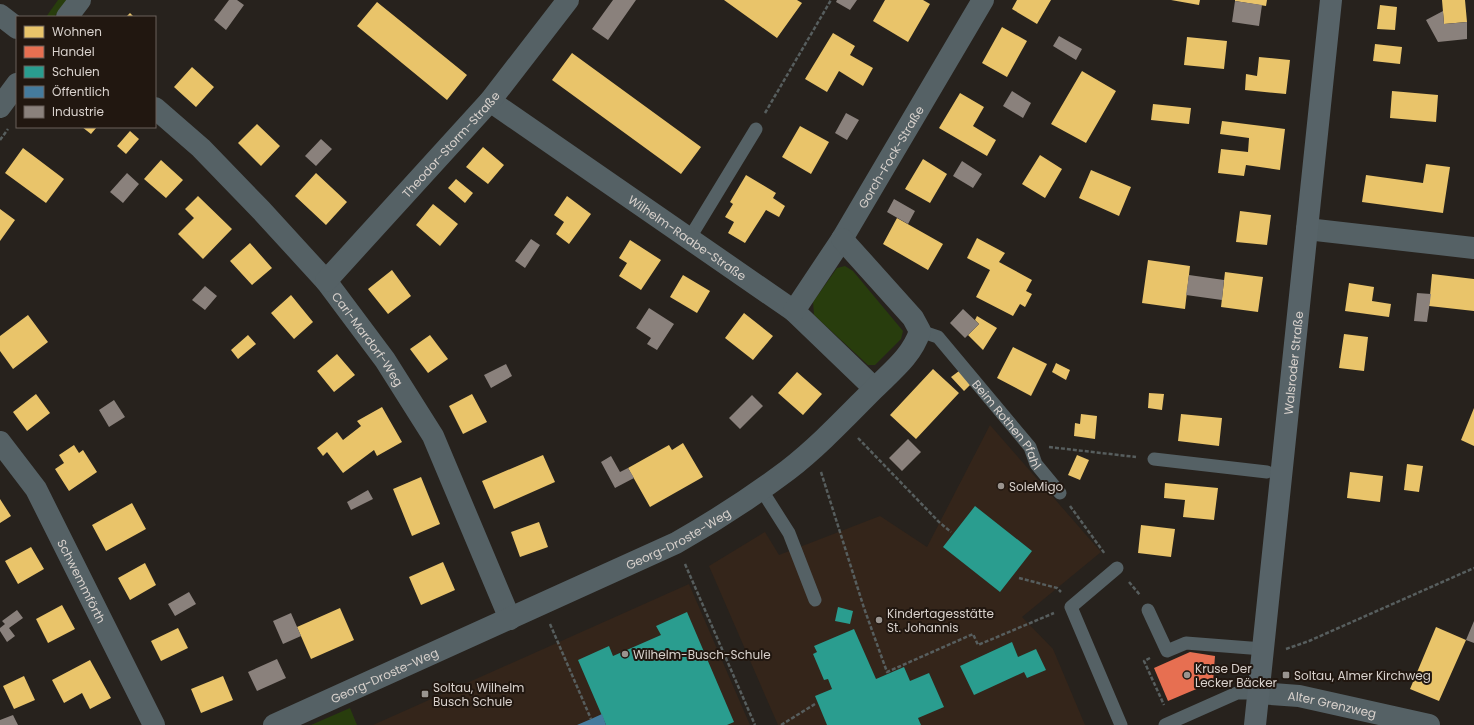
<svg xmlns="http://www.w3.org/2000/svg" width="1474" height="725" font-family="Poppins,sans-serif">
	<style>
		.built { fill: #34251a }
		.green { fill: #283d0d }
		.homes { fill: #e9c46a }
		.shops { fill: #e76f51 }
		.schools { fill: #2a9d8f }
		.public { fill: #457b9d }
		.industry { fill: #8a817c }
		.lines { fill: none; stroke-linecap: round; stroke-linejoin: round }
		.path { stroke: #575e5e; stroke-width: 2.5; stroke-dasharray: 4 2; stroke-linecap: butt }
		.service { stroke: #556165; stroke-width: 13 }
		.minor { stroke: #556165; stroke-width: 22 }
		.tertiary { stroke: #556165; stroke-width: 22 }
		.secondary { stroke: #576368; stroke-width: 22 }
		.poi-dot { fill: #9a948f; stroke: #211710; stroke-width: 1.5 }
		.labels { text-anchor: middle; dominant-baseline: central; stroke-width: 4; stroke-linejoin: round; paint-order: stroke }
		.street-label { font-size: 12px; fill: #d8d1cc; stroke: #211710 }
		.poi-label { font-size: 12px; fill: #d8d1cc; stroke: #211710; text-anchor: start }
	</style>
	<rect width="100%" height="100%" fill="#27221d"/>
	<path class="built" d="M990 425 1101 552 1022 617 1053 649 1085 725H778L709 566 765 532 779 555 880 516 927 547Z
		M689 584 750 725H373Z"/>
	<path class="green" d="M58 0H67L54 17H46Z
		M845 266 853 271 903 331 901 339 875 365H868L814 315 813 302 837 268Z
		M350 708 357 725H311Z"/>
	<path class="homes" d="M724 0H797L802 3 777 38Z
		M885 0H923L930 4 908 42 873 21Z
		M1017 0H1051L1037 24 1012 9Z
		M1171 0H1200L1199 5Z
		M1235 0H1267L1266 6 1235 1Z
		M1442 0H1465L1467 22 1444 24Z
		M377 2 467 75 447 100 357 26Z
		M1380 5 1397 7 1395 30 1377 29Z
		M130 13 134 17H126Z
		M1002 27 1027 41 1007 77 982 63Z
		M833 33 855 46 850 55 873 68 863 86 839 71 827 92 805 79Z
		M1187 37 1227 41 1224 69 1184 65Z
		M1375 44 1402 47 1400 64 1373 61Z
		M572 53 701 147 681 174 552 80Z
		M1259 57 1290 60 1286 94 1245 90 1246 74 1257 76Z
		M192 67 214 87 196 107 174 87Z
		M1082 71 1116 91 1086 143 1051 124Z
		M1392 91 1438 95 1436 122 1390 118Z
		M960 93 984 107 973 126 996 140 987 156 939 128Z
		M1153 104 1191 108 1189 124 1151 120Z
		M1222 121 1285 129 1280 170 1246 165 1244 176 1218 173 1221 149 1248 152 1249 138 1220 134Z
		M257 124 280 146 261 166 238 143Z
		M800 126 829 142 811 174 782 157Z
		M82 127H97L91 134Z
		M130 131 139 139 126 154 117 146Z
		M483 147 504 165 488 184 466 167Z
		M23 148 64 179 46 203 5 173Z
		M1040 155 1062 169 1045 198 1022 184Z
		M923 159 947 174 930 203 905 189Z
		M161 160 183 180 166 198 144 179Z
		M1426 164 1450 167 1443 213 1362 202 1366 175 1423 183Z
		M1091 170 1131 187 1119 216 1079 198Z
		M316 173 347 202 326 225 295 196Z
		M746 175 776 193 773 198 785 206 779 217 766 210 745 243 728 233 734 222 725 217 733 204 730 202Z
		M456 179 473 193 465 203 448 188Z
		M198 196 232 229 203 259 178 234 194 218 185 209Z
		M567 196 591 214 569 244 556 234 564 222 554 215Z
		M433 204 458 224 440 246 416 225Z
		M0 209 15 220 0 241Z
		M1240 211 1271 215 1267 245 1236 242Z
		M897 218 943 244 928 270 883 244Z
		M977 238 1005 253 999 262 1032 280 1026 291 1032 294 1025 307 1020 304 1013 316 976 297 990 270 967 258Z
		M630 240 661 260 641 290 619 276 627 263 619 258Z
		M250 243 272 268 252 285 230 261Z
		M1148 260 1190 266 1185 309 1142 303Z
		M392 270 411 296 388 314 368 289Z
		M1225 272 1263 277 1258 312 1221 307Z
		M1432 274 1474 279V311L1429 306Z
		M683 275 710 291 697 313 670 297Z
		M1349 283 1374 287 1372 301 1391 304 1389 317 1345 311Z
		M291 295 313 322 294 339 271 313Z
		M744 313 773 336 753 360 725 338Z
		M28 315 48 342 13 369 0 351V336Z
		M977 316 997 328 983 350 968 335 979 324 975 320Z
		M1344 334 1368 337 1364 371 1339 368Z
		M248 335 256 344 238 359 231 350Z
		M430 335 448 359 428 373 410 349Z
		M1013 347 1047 364 1031 396 997 378Z
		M337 354 355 375 334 392 317 371Z
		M1056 363 1070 370 1066 380 1052 372Z
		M933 369 959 393 916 439 890 415Z
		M959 371 971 384 964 391 951 377Z
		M797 372 822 394 803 415 778 393Z
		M1149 393 1164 394 1162 410 1148 408Z
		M36 394 50 413 27 431 13 412Z
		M472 394 487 422 463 434 449 406Z
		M382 407 402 442 377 456 374 450 343 473 327 452 323 456 317 448 337 432 343 440 361 426 357 421Z
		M1474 408V446L1461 440Z
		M1081 414 1097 416 1095 439 1074 436 1075 423 1080 424Z
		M1181 414 1222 418 1219 446 1178 441Z
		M683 443 703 477 650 507 628 468 669 445 672 450Z
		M74 445 79 453 83 450 97 472 69 491 55 469 64 463 59 455Z
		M543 455 555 482 494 509 482 481Z
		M1077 455 1089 460 1080 480 1068 475Z
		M1407 464 1423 466 1419 492 1404 490Z
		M1350 472 1383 476 1380 502 1347 498Z
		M421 477 440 524 412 536 393 489Z
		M1165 483 1218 488 1214 520 1183 517 1185 500 1164 498Z
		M0 499 11 516 0 523Z
		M132 503 146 529 106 551 92 525Z
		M539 522 548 547 520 557 511 532Z
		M1141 525 1175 529 1171 557 1138 553Z
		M31 547 44 569 18 584 5 561Z
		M443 562 455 590 421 605 409 577Z
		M145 563 156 585 130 600 118 578Z
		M62 605 75 629 48 643 36 619Z
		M340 608 354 640 311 659 297 627Z
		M1436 627 1466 640 1439 701 1410 689Z
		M178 628 188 648 161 661 151 641Z
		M90 660 111 698 90 709 82 693 64 703 52 680Z
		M24 676 35 700 14 709 3 686Z
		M223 676 233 700 201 713 191 689Z"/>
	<path class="shops" d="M1190 652 1215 656 1213 682 1168 701 1154 668Z"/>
	<path class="schools" d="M975 506 1032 551 1000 592 943 547Z
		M838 607 853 611 850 624 835 621Z
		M687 612 734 722 727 725H606L578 660 609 646 613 656 661 635 656 626Z
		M854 629 876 679 904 667 910 681 929 673 944 707 918 718 921 725H827L815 696 832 689 828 679 824 680 813 654 817 652 814 646Z
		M1012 642 1018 657 1036 649 1046 670 1027 678 1024 672 974 695 960 666Z"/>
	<path class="public" d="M602 714 606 725H577L591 719Z"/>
	<path class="industry" d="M229 0H237L244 5 226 30 214 20Z
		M613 0H636L608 40 592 29Z
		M837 0H857L850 10 836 2Z
		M1235 1 1262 5 1259 26 1232 22Z
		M1443 11 1444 24 1467 22V39L1438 42 1426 20Z
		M1059 36 1082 49 1076 60 1053 46Z
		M1012 91 1031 103 1023 118 1003 106Z
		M846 113 859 120 847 140 835 133Z
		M321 139 332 149 316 166 305 156Z
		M962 161 982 174 973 188 953 176Z
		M127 173 139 184 123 203 110 192Z
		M894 199 915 211 908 224 887 212Z
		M531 239 540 245 525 268 515 261Z
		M1189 275 1224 280 1222 300 1186 295Z
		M205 286 217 296 205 310 192 300Z
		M1417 293 1431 294 1427 322 1414 321Z
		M649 308 674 324 657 350 647 344 651 338 636 328Z
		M963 309 979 324 965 338 950 323Z
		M506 364 512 376 491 388 484 375Z
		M752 395 763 406 740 429 729 418Z
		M114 400 125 417 109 427 99 410Z
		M908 439 921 452 902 471 889 458Z
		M611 456 620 472 628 468 634 478 615 488 601 462Z
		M368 490 373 499 351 510 347 502Z
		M189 592 196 604 175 616 168 604Z
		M17 610 23 618 9 628 15 636 7 642 0 631V628L5 624 2 621Z
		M291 613 301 636 283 644 273 621Z
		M1474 621V643L1466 640Z
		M277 659 286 678 257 691 248 672Z
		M13 715 18 725H0V720Z"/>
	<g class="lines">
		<path class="path" d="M765 113 831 0
			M0 140 8 129
			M858 438 939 522 951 532
			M1049 447 1136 457
			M821 472 864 608 887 672 973 634 978 645 1054 613
			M1070 506 1105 554
			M685 564 755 725
			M1019 578 1057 588 1061 592
			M1129 582 1140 595
			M550 624 591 719
			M1286 649 1309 641 1474 568
			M1150 658 1144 661 1164 705
			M781 725 815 704"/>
		<g class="service">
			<path d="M689 239 756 129"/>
			<path id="s1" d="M920 331 938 337 1030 447 1036 464 1060 493"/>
			<path d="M1154 459 1267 472"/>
			<path d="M761 489 789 533 815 600"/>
			<path d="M1117 568 1071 607 1121 725"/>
			<path d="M1148 610 1167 651 1186 643 1263 649"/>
			<path d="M1165 725 1237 693H1258"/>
		</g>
		<g class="minor">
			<path d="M0 15 17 28"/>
			<path id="s2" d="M490 101 794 311 874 388"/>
			<path id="s3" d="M155 108 201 148 261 210 326 281 385 360 433 436 510 619"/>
			<path d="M1307 229 1474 248"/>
			<path id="s4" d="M326 281 490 101 568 0"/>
			<path id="s5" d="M794 311 842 239 983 0"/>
			<path id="s6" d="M0 442 36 489 154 725"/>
			<path id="s7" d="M1258 693 1299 696 1429 725"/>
			<path id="s8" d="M274 725 676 543C715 521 752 497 788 470 819 446 846 417 874 389 892 371 912 356 920 331L913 318 842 239"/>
		</g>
		<path class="tertiary" d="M67 17 80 0
			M0 107 17 84"/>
		<path class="secondary" id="s9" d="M1255 725 1331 0"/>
	</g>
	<g class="poi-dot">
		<circle cx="1001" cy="486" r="4"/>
		<circle cx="879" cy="620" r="4"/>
		<circle cx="625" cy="654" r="4"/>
		<circle cx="1187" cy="675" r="4"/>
		<rect x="1282" y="671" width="8" height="8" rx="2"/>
		<rect x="421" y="690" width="8" height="8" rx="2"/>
	</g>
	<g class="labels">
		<g class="street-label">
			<text stroke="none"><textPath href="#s4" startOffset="185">Theodor-Storm-Straße</textPath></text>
			<text stroke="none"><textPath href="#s5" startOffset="182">Gorch-Fock-Straße</textPath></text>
			<text stroke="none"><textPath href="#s2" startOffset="240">Wilhelm-Raabe-Straße</textPath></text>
			<text stroke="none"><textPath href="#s3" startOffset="315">Carl-Mardorf-Weg</textPath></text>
			<text stroke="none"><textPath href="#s9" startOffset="364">Walsroder Straße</textPath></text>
			<text stroke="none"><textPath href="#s1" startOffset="131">Beim Rothen Pfahl</textPath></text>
			<text stroke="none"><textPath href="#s8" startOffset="445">Georg-Droste-Weg</textPath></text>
			<text stroke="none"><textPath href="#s6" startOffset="162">Schwemmförth</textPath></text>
			<text stroke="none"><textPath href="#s8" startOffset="121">Georg-Droste-Weg</textPath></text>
			<text stroke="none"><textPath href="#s7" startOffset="75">Alter Grenzweg</textPath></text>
		</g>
		<g class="poi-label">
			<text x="1009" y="486">SoleMigo</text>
			<text x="887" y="613">Kindertagesstätte<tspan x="887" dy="14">St. Johannis</tspan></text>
			<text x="633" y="654">Wilhelm-Busch-Schule</text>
			<text x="1195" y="668">Kruse Der<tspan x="1195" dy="14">Lecker Bäcker</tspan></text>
			<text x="1294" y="675">Soltau, Almer Kirchweg</text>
			<text x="433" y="687">Soltau, Wilhelm<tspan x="433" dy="14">Busch Schule</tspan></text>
		</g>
	</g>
	<rect x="16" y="16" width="140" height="112" fill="#211710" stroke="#6a615b"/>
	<rect x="24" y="26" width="20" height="12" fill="#e9c46a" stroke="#6a615b"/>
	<text x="52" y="36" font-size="12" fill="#d8d1cc">Wohnen</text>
	<rect x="24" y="46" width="20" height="12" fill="#e76f51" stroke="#6a615b"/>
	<text x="52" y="56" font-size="12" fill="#d8d1cc">Handel</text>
	<rect x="24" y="66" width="20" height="12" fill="#2a9d8f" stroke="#6a615b"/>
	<text x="52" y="76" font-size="12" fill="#d8d1cc">Schulen</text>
	<rect x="24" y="86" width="20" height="12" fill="#457b9d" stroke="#6a615b"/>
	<text x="52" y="96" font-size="12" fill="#d8d1cc">Öffentlich</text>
	<rect x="24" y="106" width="20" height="12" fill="#8a817c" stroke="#6a615b"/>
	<text x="52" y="116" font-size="12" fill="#d8d1cc">Industrie</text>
</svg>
